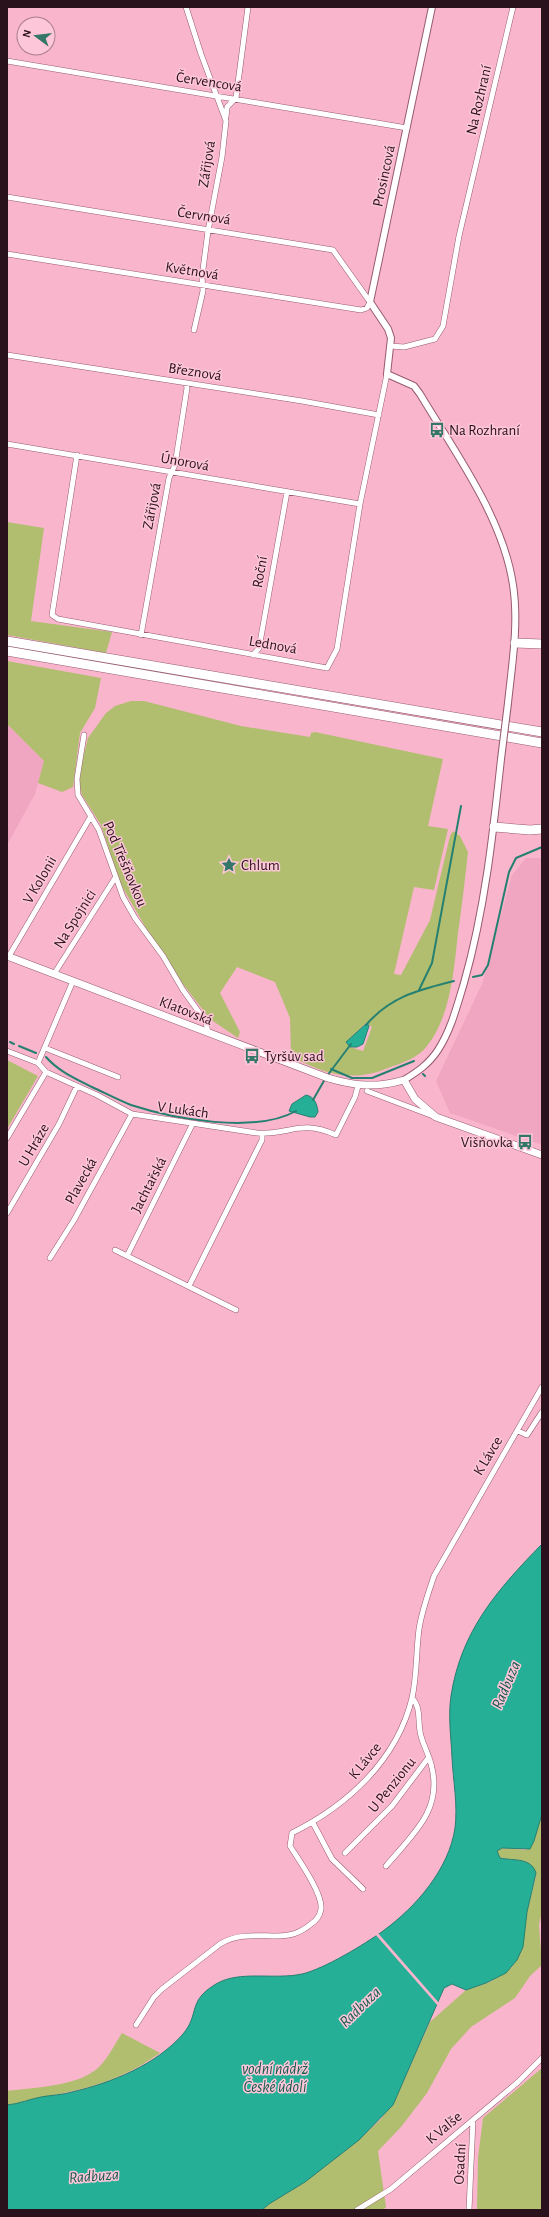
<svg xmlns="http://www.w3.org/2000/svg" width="549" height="2217" font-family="'Alegreya Sans',sans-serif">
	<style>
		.built { fill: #f0a6c0 }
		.green { fill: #b1be6f; fill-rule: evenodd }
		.water { fill: #25af96; stroke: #268071 }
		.pier { fill: #f9b5cc }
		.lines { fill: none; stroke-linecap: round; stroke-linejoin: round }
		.stream { stroke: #268071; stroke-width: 2 }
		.minor-casing { stroke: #975b71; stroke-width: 6 }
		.tertiary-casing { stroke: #975b71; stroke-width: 8 }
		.secondary-casing { stroke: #975b71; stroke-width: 8 }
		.trunk-casing { stroke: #975b71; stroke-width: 10 }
		.minor { stroke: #fff; stroke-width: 5 }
		.tertiary { stroke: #fff; stroke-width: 6 }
		.secondary { stroke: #fff; stroke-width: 7 }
		.trunk { stroke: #fff; stroke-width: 9 }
		.tertiary-bridge-casing { stroke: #975b71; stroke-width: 8; stroke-linecap: butt }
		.tertiary-bridge { stroke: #fff; stroke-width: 6 }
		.labels { text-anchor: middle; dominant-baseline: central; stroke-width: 3; stroke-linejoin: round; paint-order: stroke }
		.street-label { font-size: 15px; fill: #2a121c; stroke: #fec7d9 }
		.poi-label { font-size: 15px; fill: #2a121c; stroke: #fec7d9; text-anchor: start }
		.water-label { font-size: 16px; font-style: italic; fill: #145a4d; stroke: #fec7d9 }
	</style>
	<rect width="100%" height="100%" fill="#f9b5cc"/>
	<path class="built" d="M7 724 44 761 35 794 7 845Z
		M526 858H542V1145L450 1113 436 1081 482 984 512 875Z"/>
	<path class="green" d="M7 522 44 528 31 621 112 632 106 653 7 635Z
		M7 661 101 678 95 708 80 733 73 787 62 792 38 783 44 761 7 724Z
		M131 701H144L241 726 310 737 311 733 315 732 443 759 428 826 448 829 434 890 414 887 394 974 401 975 430 920 450 836 453 831 460 836 468 852C465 879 462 906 458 933 454 969 451 1016 427 1046 418 1058 402 1063 388 1068 353 1083 323 1074 291 1056L290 1018 275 982 237 967 220 993 240 1032 238 1038 210 1019 176 975 146 928 120 883 101 825 82 795 79 784 81 765 88 738 106 713 115 706ZM366 1023 372 1027 363 1051 350 1047 346 1042Z
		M7 1060 38 1076 7 1129Z
		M542 1814V1911L539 1925 542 1965 530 1976 515 1998 471 2027 451 2049 427 2093 401 2127 378 2151 386 2207 383 2210H262L269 2204 305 2182 359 2140 381 2119 397 2096 430 2022 466 1990 490 1982 512 1967 521 1952 527 1912 536 1876 523 1861 500 1858 497 1851 501 1848 526 1850 534 1841Z
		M122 2033 160 2053C122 2080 88 2089 43 2097 31 2099 19 2104 7 2105V2091C35 2087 78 2087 99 2067 108 2058 115 2044 122 2033Z
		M542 2068V2210H477L478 2158 483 2118Z"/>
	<path class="water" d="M367 1023 369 1026 363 1044 357 1047H350L346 1042Z
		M306 1095C315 1097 317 1104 318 1112L315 1117H310L289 1111 292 1104Z
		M542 1544V1814L534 1841 530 1849 502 1848 497 1851 500 1858C513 1861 531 1857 536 1873L527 1912 523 1947 517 1960 506 1973 486 1983 466 1990 452 1984 444 1988 393 2105 359 2140 305 2182 269 2204 262 2210H7V2105C19 2104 30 2099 41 2097 51 2095 62 2095 72 2092 111 2083 156 2065 183 2034 200 2014 187 2001 216 1984 239 1970 274 1980 302 1974 324 1969 365 1944 383 1931 416 1907 449 1869 455 1828 458 1805 453 1780 452 1757 451 1737 448 1716 451 1696 461 1631 497 1590 542 1544Z"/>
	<path class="pier" d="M377 1932 439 2003 438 2006 375 1934Z"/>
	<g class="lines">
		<path class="stream" d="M473 977 482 975 488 965 509 872 516 858 542 847
			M419 990 432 963 461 806
			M366 1025C391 996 419 990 454 981
			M10 1042 14 1044
			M19 1046 36 1053
			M46 1057C58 1071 76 1079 92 1087 105 1093 118 1100 131 1105 174 1119 255 1134 296 1111
			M331 1069 352 1078H372L414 1061
			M423 1074 425 1076
			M327 1076 351 1044
			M313 1100 325 1079"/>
		<defs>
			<path id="minor" d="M186 7 201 54 226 121 222 157 208 231 202 277 203 291 194 330
				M7 61 407 128
				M226 117 227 107 236 98 248 7
				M7 197 333 250 370 302 367 308 361 310 7 254
				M390 346 404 347 435 339 443 326 459 236 513 7
				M7 355 302 401 379 415
				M7 444 360 504
				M77 455 52 615 58 619 327 668 337 649 360 504 387 374
				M141 635 169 478 175 465 187 388 186 383
				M253 655 259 648 287 492
				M84 735 77 779 78 795 99 830 123 897 135 918 163 956 183 990 206 1022 208 1033
				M9 956 91 816
				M54 974 115 878
				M45 1048 118 1077
				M7 1051 38 1063 46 1072 97 1095 132 1114 257 1133C291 1135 299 1119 336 1135L355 1097 358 1086
				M38 1063 73 981
				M367 1091 433 1116
				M7 1138 46 1072
				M7 1213 59 1124 77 1086
				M115 1250 236 1310
				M127 1256 192 1125
				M50 1258 74 1220 132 1114
				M189 1286 262 1140V1133
				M518 1431 527 1435 542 1412
				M313 1823 332 1859 363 1889
				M345 1853 392 1806 429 1757
				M386 1866C412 1835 442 1811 432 1768 430 1757 424 1747 421 1736 417 1723 422 1708 412 1698
				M136 2025 154 1997 162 1989 220 1944C239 1933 257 1936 277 1936 291 1936 300 1933 311 1924 316 1921 320 1915 321 1909 323 1894 299 1860 290 1846L292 1833C348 1805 397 1760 412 1698 417 1676 416 1652 419 1629 422 1610 428 1594 434 1576L542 1387
				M357 2210 391 2189 518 2082 542 2058
				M469 2210 473 2120"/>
			<path id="tertiary" d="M432 7 370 302 388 329 391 338 387 374 414 386 420 394C454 451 503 517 513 585 519 624 512 664 508 703
				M404 1080C417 1072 429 1064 438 1050 451 1030 457 1006 464 983 485 909 493 834 501 759"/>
			<path id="secondary" d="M7 956 328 1078C355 1086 376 1088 404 1080L415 1099 436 1117 542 1155"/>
			<path id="trunk" d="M7 641 542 732
				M515 643 542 644
				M7 651 542 743
				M494 827 530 830 542 829"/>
		</defs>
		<use href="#minor" class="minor-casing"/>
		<use href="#tertiary" class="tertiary-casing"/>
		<use href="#secondary" class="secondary-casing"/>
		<use href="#trunk" class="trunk-casing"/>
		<use href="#minor" class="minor"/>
		<use href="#tertiary" class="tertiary"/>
		<use href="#secondary" class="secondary"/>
		<use href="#trunk" class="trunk"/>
		<defs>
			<path id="tertiary-bridge" d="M501 759 508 703"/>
		</defs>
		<use href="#tertiary-bridge" class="tertiary-bridge-casing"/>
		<use href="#tertiary-bridge" class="tertiary-bridge"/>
	</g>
	<defs>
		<symbol id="bus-bare" viewBox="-9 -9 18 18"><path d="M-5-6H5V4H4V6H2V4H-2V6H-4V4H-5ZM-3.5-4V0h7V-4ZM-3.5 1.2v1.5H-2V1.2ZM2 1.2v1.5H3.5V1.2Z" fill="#347768" stroke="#fec7d9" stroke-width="2.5" paint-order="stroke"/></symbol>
		<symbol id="sight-bare" viewBox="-9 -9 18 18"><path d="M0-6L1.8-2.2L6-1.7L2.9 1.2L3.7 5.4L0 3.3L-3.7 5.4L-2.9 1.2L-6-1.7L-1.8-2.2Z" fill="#347768" stroke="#fec7d9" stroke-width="2.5" paint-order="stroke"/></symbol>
	</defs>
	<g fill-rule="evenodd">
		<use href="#bus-bare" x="426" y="419" width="22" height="22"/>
		<use href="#sight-bare" x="218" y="854" width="22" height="22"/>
		<use href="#bus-bare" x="241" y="1045" width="22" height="22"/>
		<use href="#bus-bare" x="514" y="1131" width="22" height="22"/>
	</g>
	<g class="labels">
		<g class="street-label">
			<text transform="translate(209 82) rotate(9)">Červencová</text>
			<text transform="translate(479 100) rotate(-77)">Na Rozhraní</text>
			<text transform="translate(207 164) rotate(-81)">Zářijová</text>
			<text transform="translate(384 176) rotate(-78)">Prosincová</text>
			<text transform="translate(204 216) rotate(9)">Červnová</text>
			<text transform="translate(192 271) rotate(9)">Květnová</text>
			<text transform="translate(195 372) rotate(9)">Březnová</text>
			<text transform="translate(185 462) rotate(10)">Únorová</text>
			<text transform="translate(152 506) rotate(-79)">Zářijová</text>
			<text transform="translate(260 572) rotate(-80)">Roční</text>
			<text transform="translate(273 645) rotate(10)">Lednová</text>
			<text transform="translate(125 864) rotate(67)">Pod Třešňovkou</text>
			<text transform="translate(40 880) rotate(-60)">V Kolonii</text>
			<text transform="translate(75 919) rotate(-58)">Na Spojnici</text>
			<text transform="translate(186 1011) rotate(21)">Klatovská</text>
			<text transform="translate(183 1110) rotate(8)">V Lukách</text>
			<text transform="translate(34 1145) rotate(-60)">U Hráze</text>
			<text transform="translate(81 1181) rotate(-61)">Plavecká</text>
			<text transform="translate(149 1185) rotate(-63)">Jachtařská</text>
			<text transform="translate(488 1456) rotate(-59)">K Lávce</text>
			<text transform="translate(365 1761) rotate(-51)">K Lávce</text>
			<text transform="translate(392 1785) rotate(-51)">U Penzionu</text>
			<text transform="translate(444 2128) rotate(-40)">K Valše</text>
			<text transform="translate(460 2164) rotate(-87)">Osadní</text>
		</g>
		<g class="poi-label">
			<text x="449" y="430">Na Rozhraní</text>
			<text x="241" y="865">Chlum</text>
			<text x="264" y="1056">Tyršův sad</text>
			<text x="513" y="1142" text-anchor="end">Višňovka</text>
		</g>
		<g class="water-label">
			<text transform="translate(506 1685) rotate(-67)">Radbuza</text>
			<text transform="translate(360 2007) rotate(-44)">Radbuza</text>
			<text x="275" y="2069">vodní nádrž<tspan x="275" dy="18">České údolí</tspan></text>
			<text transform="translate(94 2176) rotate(-4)">Radbuza</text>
		</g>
	</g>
	<rect width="549" height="2217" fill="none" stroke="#2a121c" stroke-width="16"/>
	<g transform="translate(36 36) rotate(285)"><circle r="19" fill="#fec7d9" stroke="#a97f8d"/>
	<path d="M0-3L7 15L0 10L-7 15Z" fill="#347768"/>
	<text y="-6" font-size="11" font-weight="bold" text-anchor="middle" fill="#2a121c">N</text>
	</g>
</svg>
